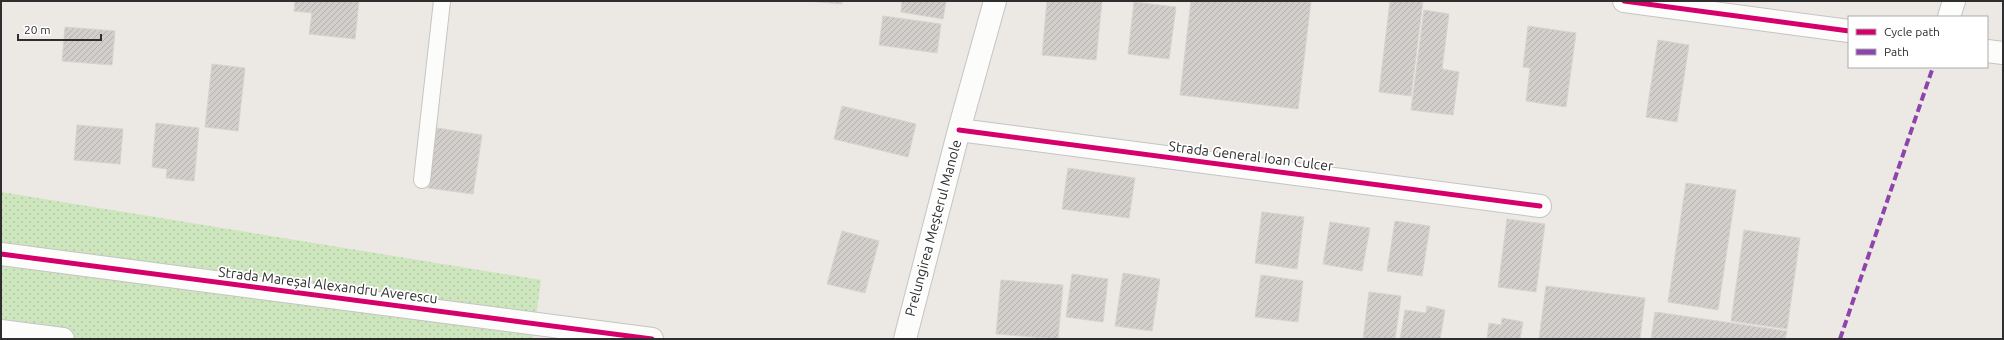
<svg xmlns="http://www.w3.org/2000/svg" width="2004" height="340" font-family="Ubuntu,sans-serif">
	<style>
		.grass { fill: url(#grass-dots) }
		.building { fill: url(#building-hatch); stroke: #d7d4d0 }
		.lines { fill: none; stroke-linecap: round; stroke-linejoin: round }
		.lane-casing { stroke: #c5c4c5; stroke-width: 18 }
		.street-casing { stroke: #c5c4c5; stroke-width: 24 }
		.lane { stroke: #fcfcfb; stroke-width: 16 }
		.street { stroke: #fcfcfb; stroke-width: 22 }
		.quiet { stroke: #8e44ad; stroke-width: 4; stroke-dasharray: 8 4; stroke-linecap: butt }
		.cycleway-casing { stroke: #fff; stroke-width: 8 }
		.cycleway { stroke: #d6006c; stroke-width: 5 }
		.labels { text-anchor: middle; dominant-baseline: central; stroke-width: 3.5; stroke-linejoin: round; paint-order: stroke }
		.street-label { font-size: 14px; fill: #2e2e2e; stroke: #fff }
	</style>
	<defs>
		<pattern id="grass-dots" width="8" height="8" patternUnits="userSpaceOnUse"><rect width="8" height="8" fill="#cee6be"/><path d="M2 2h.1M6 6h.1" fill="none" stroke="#b1c6a4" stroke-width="1.8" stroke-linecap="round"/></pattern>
		<pattern id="building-hatch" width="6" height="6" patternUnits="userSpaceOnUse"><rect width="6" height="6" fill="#d1cecb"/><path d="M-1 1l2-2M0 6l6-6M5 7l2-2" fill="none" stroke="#b4b1af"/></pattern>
	</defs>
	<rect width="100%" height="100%" fill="#ece8e4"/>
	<path class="grass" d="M1 192 541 280 533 339H1Z"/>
	<path class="building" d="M295 1H359L355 39 309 34 312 13 294 11Z
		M806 1H842V4Z
		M902 1H946L943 19 901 12Z
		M1047 1H1102L1096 60 1042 55Z
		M1191 1H1311L1298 109 1180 95Z
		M1390 1H1423L1411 96 1379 92Z
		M1134 2 1176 7 1169 59 1128 54Z
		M1424 10 1449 14 1442 69 1459 72 1453 115 1411 110Z
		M883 16 941 24 937 53 879 45Z
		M1528 26 1576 33 1566 107 1526 101 1530 68 1523 67Z
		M65 27 115 31 112 65 62 61Z
		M1658 40 1689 45 1677 122 1646 117Z
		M212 64 245 68 238 131 205 127Z
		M842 106 916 124 908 157 834 139Z
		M156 123 199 128 194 181 166 178 167 169 152 167Z
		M77 125 123 129 120 164 74 160Z
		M437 128 482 135 473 194 428 188Z
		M1068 168 1135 178 1129 218 1062 209Z
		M1686 183 1736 190 1718 310 1668 302Z
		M1262 212 1304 217 1297 269 1255 263Z
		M1507 219 1545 224 1536 292 1498 287Z
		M1395 221 1430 226 1422 276 1387 271Z
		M1330 222 1370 228 1362 271 1323 264Z
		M1744 230 1800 238 1787 329 1731 321Z
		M842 231 879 241 865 293 827 284Z
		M1123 273 1160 279 1152 331 1115 326Z
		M1072 274 1108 279 1103 322 1066 317Z
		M1261 275 1303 281 1298 322 1255 317Z
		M1001 280 1063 285 1058 339 996 334Z
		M1546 286 1645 298 1640 339H1539Z
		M1369 292 1401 296 1395 339H1363Z
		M1427 306 1445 310 1440 339H1400L1405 310 1426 313Z
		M1655 312 1787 331 1785 339H1651Z
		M1502 318 1523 322 1520 339H1487L1489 323 1501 325Z"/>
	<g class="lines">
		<defs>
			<path id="lane" d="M422 180 442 1"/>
			<path id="street" d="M1624 1 1849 31
				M1949 17 1954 1
				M1987 51 2003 53
				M959 130 1540 206
				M1 254 652 339
				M1 331 63 339
				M905 339 959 130 995 1"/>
		</defs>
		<use href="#lane" class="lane-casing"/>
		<use href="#street" class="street-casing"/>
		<use href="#lane" class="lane"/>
		<use href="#street" class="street"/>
		<path class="quiet" d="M1840 339 1933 67"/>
		<defs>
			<path id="cycleway" d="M1624 1 1849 31
				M959 130 1540 206
				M1 254 652 339"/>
		</defs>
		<use href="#cycleway" class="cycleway-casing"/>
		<use href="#cycleway" class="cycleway"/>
	</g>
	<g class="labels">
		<g class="street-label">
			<text transform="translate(1251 156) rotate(7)">Strada General Ioan Culcer</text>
			<text transform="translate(933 228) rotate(-75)">Prelungirea Meșterul Manole</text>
			<text transform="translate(328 285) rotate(7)">Strada Mareșal Alexandru Averescu</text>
		</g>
	</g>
	<rect width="2004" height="340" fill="none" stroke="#2e2e2e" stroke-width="4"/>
	<rect x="1848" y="16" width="140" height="52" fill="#ffffff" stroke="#ababab"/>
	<rect x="1856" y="29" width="20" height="6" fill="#d6006c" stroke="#ababab"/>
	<text x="1884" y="36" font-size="12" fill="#2e2e2e">Cycle path</text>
	<rect x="1856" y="49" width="20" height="6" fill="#8e44ad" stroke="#ababab"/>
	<text x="1884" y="56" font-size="12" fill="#2e2e2e">Path</text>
	<path d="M18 34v6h83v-6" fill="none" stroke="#2e2e2e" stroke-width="2"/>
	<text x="24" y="34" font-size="12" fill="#2e2e2e" stroke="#ffffff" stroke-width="3" paint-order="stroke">20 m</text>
</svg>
